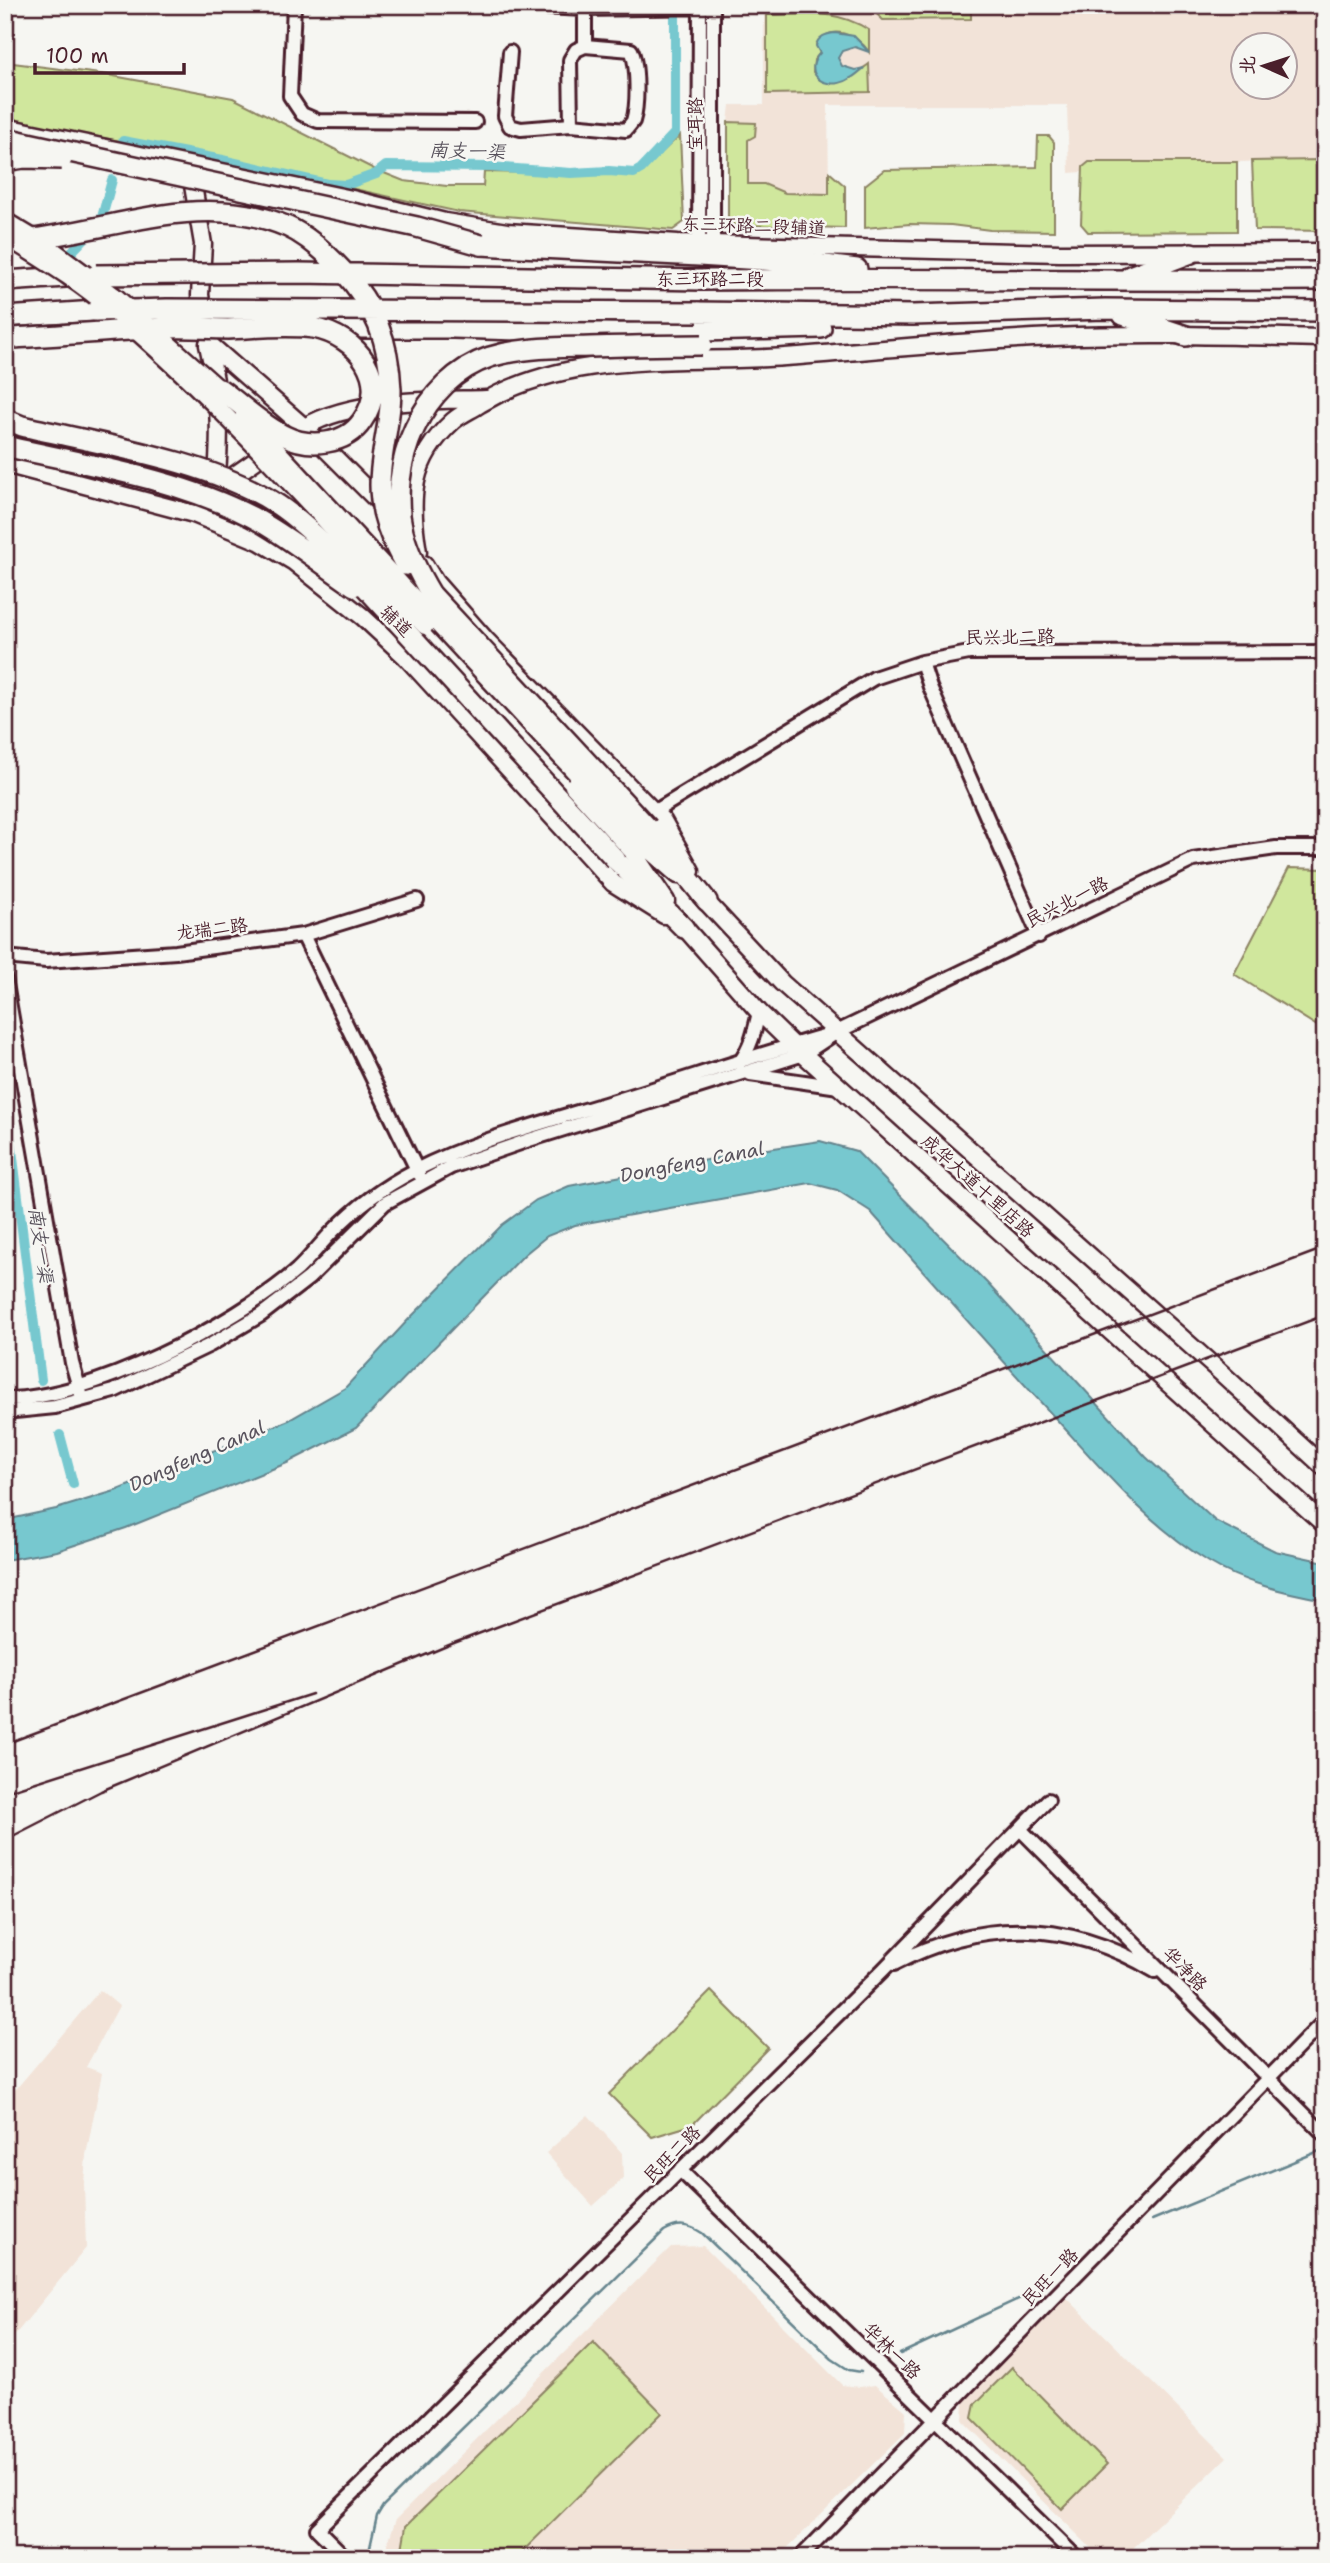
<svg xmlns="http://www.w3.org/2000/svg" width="1330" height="2563" font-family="'Shantell Sans','LXGW WenKai TC',sans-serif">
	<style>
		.built { fill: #f2e3d8; fill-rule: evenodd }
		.green { fill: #d0e79d; stroke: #8d8364; stroke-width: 2 }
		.water { fill: #77c8cf; stroke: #65848d; stroke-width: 2 }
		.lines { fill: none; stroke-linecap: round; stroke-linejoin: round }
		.stream { stroke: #65848d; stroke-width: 2.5 }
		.canal { stroke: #77c8cf; stroke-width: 10 }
		.minor-casing { stroke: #4a1f2b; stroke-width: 18 }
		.major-casing { stroke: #4a1f2b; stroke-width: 21 }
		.highway-casing { stroke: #4a1f2b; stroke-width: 24 }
		.minor { stroke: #f6f6f2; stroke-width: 12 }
		.major { stroke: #f6f6f2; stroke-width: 16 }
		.highway { stroke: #f6f6f2; stroke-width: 19 }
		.rail { stroke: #4a1f2b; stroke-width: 2.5 }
		.major-bridge-casing { stroke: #4a1f2b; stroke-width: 21; stroke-linecap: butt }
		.highway-bridge-casing { stroke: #4a1f2b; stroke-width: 24; stroke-linecap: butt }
		.major-bridge { stroke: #f6f6f2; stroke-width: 16 }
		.highway-bridge { stroke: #f6f6f2; stroke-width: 19 }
		.labels { text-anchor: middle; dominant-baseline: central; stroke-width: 5; stroke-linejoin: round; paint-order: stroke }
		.street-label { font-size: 18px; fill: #4a1f2b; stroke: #f6f6f2 }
		.water-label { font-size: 19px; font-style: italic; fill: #58525c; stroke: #f6f6f2 }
	</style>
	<rect width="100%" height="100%" fill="#f6f6f2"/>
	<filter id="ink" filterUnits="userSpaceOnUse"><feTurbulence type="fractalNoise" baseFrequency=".0143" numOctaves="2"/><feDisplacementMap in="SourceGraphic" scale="14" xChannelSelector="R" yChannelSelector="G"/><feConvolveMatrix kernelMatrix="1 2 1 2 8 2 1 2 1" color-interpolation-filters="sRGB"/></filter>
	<g filter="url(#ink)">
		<path class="built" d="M764 5H1325V160L1237 162H1090L1083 167V172L1069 173 1067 105H828L829 194 785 193 764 184H748V140L756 123 728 122 730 105H764ZM1242 46H1284V88H1242Z
			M100 1990 119 2006 86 2067 102 2073 86 2155 84 2184 86 2248 5 2347V2102Z
			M588 2115 622 2153 623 2179 593 2206 546 2153Z
			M703 2246 842 2385 860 2387 875 2385 906 2411 905 2433 777 2558H389L384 2553 396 2519 671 2247Z
			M1066 2297 1227 2457 1123 2558H1101L963 2421 964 2400Z"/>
		<path class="green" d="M867 5H971V19L883 20Z
			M767 15C807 15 834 8 869 30V52C857 34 831 23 816 44L820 53 814 60 813 72 820 80C842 86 852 76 869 64L870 92 767 94Z
			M5 62 108 75 233 98 374 169 404 181 447 186H483L484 172 638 175 680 135 684 222 673 230 459 212 213 158 5 120Z
			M728 122 756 123 755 136 748 140V184H764L785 193 829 194V172L845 186V228L734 225 728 217Z
			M1038 136H1049L1054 142V231L990 230 951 225 910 224 865 228V185L884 170 1037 167Z
			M1325 160V231L1255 230 1252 161Z
			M1089 162H1237V231L1088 232 1081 224 1083 167Z
			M1289 868 1325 869V1031L1234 974Z
			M711 1991 768 2048 692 2125 652 2137 609 2094Z
			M593 2342 662 2413 516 2558H403L401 2555 406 2526Z
			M1012 2367 1107 2464 1062 2509 972 2418 975 2404Z"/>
		<path class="water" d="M835 33 854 36 869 52 855 47 842 51 838 58 842 66 855 70 864 68C857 74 849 81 839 83 817 87 805 69 820 53L816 46C818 36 826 34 835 33Z
			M820 1141 856 1151 987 1283 1146 1457 1215 1521 1275 1551 1325 1562V1600C1286 1593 1243 1583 1209 1562 1149 1525 1105 1473 1058 1421 994 1352 932 1281 870 1211L837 1190 810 1183 575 1225 547 1236 525 1254 356 1428 287 1463 126 1528 57 1551 5 1560V1520L56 1509 115 1491 289 1420 345 1388 408 1320 502 1225 536 1200 569 1186 754 1151Z"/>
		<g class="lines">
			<path class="stream" d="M1152 2220 1324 2149
				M900 2354 1042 2288
				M368 2556 377 2516 383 2506 664 2231C678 2223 688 2224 702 2233L832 2359 849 2370 861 2372"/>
			<path class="canal" d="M123 141 223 160 328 184 346 185 376 174 386 166 490 167 571 173 609 171 634 173 641 169 675 133V5
				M62 262 101 221 112 180
				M5 1114 11 1142 41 1380
				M60 1435 73 1484"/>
			<defs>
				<path id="minor" d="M294 5 290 96 302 114 318 121 475 122
					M499 5 585 9 706 7
					M713 5V243
					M510 52 505 116 510 126 521 129 571 125 626 130C628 127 631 124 633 121 638 105 638 64 631 50L585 46
					M571 125 570 60 576 50 585 46V9
					M699 243 700 5
					M922 662 930 687 1039 936
					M654 812 874 678 922 662 969 653 1325 652
					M303 935 419 1174
					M5 957 46 961 176 952 303 935 417 900
					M5 978 72 1363 81 1394
					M739 1063C751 1048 755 1030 759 1012
					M750 1074 839 1087
					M5 1399C90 1400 233 1325 297 1270 310 1258 321 1243 333 1231 357 1206 383 1187 414 1171 476 1139 557 1119 624 1098 692 1077 759 1054 827 1035
					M5 1412 55 1407 114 1391 210 1345 261 1315 309 1278 385 1203 451 1167 529 1140 804 1054 837 1032 1193 860 1276 848H1325
					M1020 1829 1325 2135
					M894 1964C983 1917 1069 1920 1155 1971
					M680 2170 1077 2558
					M346 2558 317 2529 883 1970 1048 1800
					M800 2558 1325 2020"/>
				<path id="major" d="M5 127 352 199 445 222 507 232 678 243 854 248 1060 253 1325 252
					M190 168 203 244 200 295 204 319
					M208 343 304 427 383 506
					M208 345C220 394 221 435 216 485
					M297 432C345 398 428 401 486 399
					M5 464 194 514 259 541 294 562 363 617 406 657 613 883 664 915
					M203 504 216 488 275 447
					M418 552C409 499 410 460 453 421 461 414 471 410 480 404 571 349 683 364 785 357 875 350 965 341 1055 337 1144 333 1235 336 1325 338
					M424 564 435 582 485 639 663 821 691 871
					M640 842 678 875
					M632 851 666 901
					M700 895 782 983 1217 1369 1325 1468
					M678 920 759 1012 792 1044 1325 1525"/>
				<path id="highway" d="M481 245 699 256 809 263 857 269
					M1130 276 1191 253
					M702 280C910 278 1117 281 1325 280
					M5 281 81 276
					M698 312 913 315 1105 309 1325 311
					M1123 315 1186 336
					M5 317 96 311
					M318 328H453L618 333 821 328
					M648 828 707 901
					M616 860 684 928"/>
			</defs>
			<use href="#minor" class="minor-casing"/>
			<use href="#major" class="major-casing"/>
			<use href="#highway" class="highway-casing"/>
			<use href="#minor" class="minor"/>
			<use href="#major" class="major"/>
			<use href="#highway" class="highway"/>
			<path class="rail" d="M5 1744 1325 1248
				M5 1792 312 1694
				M5 1840 101 1791 454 1643 1325 1315"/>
			<defs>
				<path id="major-bridge" d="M5 221 50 248 117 298 227 396
					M10 239C45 261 80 282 111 309 225 405 321 519 425 626
					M244 415 640 842
					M573 786 632 851"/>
				<path id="highway-bridge" d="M5 138 417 227 481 245
					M5 161 24 158 62 159
					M5 244C35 239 65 234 94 228 158 215 225 199 288 227 308 236 327 254 342 270 375 306 389 340 391 390 391 422 380 452 380 485 380 514 391 540 405 565
					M96 275 299 273 702 280
					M96 311 167 309 698 312
					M15 338C66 335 117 330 169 328 188 327 208 329 228 329 255 328 286 324 313 328 358 336 391 380 362 421 346 445 309 448 285 436 262 425 241 404 220 389
					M5 419 22 426C100 444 212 461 278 505 299 519 317 537 335 554L616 860
					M5 446C87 465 176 478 252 517 288 536 320 563 354 586
					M648 828 431 594C419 574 409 555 403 532 387 465 421 380 490 357 523 347 556 348 590 347 627 346 665 345 702 345"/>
			</defs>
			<use href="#major-bridge" class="major-bridge-casing"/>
			<use href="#highway-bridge" class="highway-bridge-casing"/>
			<use href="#major-bridge" class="major-bridge"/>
			<use href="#highway-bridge" class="highway-bridge"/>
		</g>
	</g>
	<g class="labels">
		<g class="street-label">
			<text transform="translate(695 124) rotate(-90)">宝耳路</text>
			<text transform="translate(754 226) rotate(2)">东三环路二段辅道</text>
			<text x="710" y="279">东三环路二段</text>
			<text transform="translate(396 621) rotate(43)">辅道</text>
			<text transform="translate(1010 637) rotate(-1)">民兴北二路</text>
			<text transform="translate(1067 902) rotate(-27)">民兴北一路</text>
			<text transform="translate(212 929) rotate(-7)">龙瑞二路</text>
			<text transform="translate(978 1186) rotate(42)">成华大道十里店路</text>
			<text transform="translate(1185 1969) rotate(45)">华净路</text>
			<text transform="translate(672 2154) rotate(-45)">民旺二路</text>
			<text transform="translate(1050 2277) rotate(-46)">民旺一路</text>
			<text transform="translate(892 2351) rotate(44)">华林一路</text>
		</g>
		<g class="water-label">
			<text transform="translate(467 151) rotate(2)">南支一渠</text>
			<text transform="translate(692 1162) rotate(-11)">Dongfeng Canal</text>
			<text transform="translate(41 1245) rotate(82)">南支一渠</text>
			<text transform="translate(197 1456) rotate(-24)">Dongfeng Canal</text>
		</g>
	</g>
	<rect width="1330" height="2563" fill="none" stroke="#f6f6f2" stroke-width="28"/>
	<rect x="14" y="14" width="1302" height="2535" fill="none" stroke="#4a1f2b" stroke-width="2.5" filter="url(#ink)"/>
	<g transform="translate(1264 66) rotate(273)"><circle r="33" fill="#f6f6f2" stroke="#b1a0a2" stroke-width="2"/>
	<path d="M0-5L12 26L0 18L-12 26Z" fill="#4a1f2b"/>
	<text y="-10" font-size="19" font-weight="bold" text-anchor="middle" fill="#4a1f2b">北</text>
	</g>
	<path d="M35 63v10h149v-10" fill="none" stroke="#4a1f2b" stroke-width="3.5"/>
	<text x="46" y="63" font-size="21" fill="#4a1f2b" stroke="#f6f6f2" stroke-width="5" paint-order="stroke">100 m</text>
</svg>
